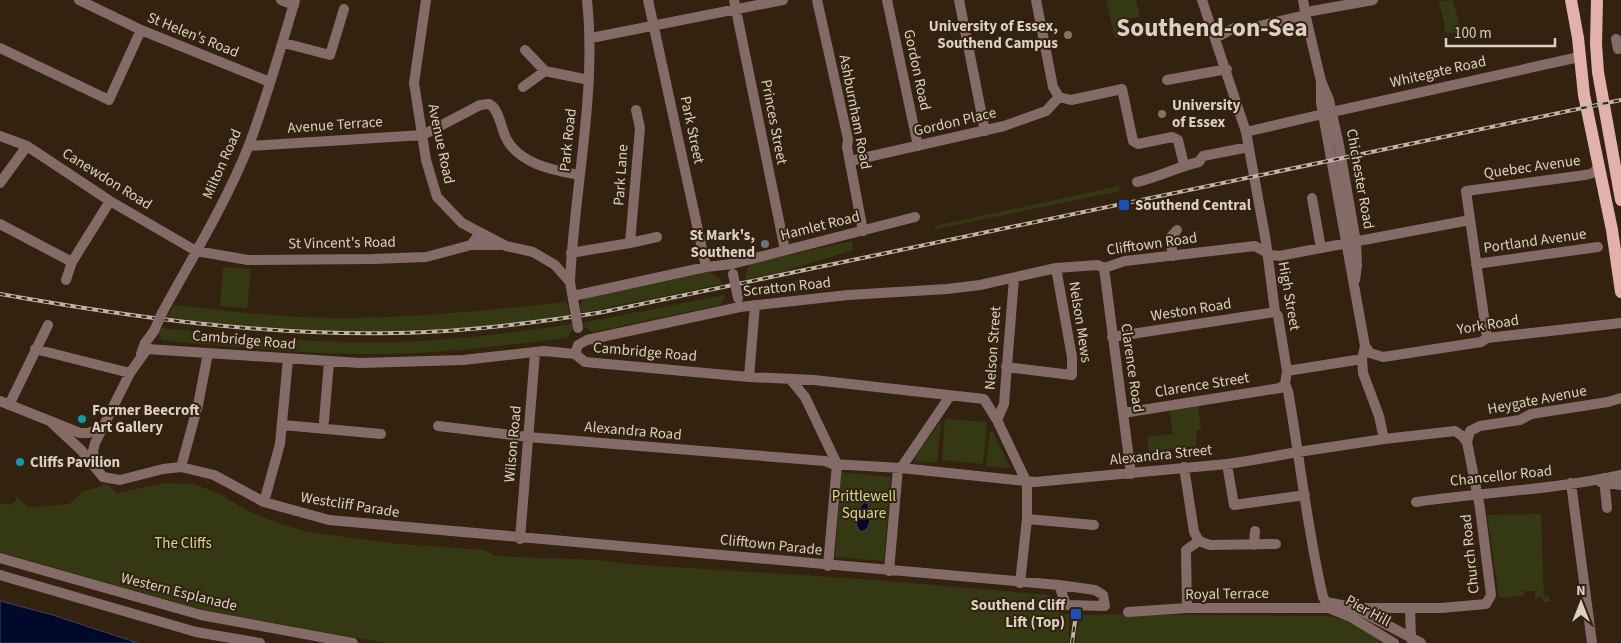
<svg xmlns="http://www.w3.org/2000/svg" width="1621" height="643" font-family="'Source Sans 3',sans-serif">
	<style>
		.green { fill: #353913 }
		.water { fill: #000929; stroke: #424558 }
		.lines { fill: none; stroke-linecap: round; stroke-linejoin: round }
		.minor { stroke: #846b68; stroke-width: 10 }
		.major { stroke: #e3b1ab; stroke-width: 12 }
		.rail-casing { stroke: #c0b4a8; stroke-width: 4 }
		.rail { stroke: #33220f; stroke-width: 2; stroke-dasharray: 5.5; stroke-linecap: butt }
		.minor-bridge { stroke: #846b68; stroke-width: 10 }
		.education-dot { fill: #8d6e63; stroke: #33220f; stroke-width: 2 }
		.transit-dot { fill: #1a4fb4; stroke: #33220f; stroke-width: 2 }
		.worship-dot { fill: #6b7280; stroke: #33220f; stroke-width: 2 }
		.culture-dot { fill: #0f9aa8; stroke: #33220f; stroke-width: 2 }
		.labels { text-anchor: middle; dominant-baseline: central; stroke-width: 4; stroke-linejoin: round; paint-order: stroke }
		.poi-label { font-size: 15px; font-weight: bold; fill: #dbd0c5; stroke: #33220f; text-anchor: start }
		.street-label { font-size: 15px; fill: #dbd0c5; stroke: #33220f }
		.park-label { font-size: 15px; fill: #d2dd90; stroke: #33220f }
		.town-label { font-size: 25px; font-weight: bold; fill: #dbd0c5; stroke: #33220f }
	</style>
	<rect width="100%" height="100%" fill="#33220f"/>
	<path class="green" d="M1106 0H1136L1140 17 1124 19 1127 36 1115 38Z
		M1453 0 1461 30C1456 34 1450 35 1444 31L1445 24 1438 1Z
		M1119 186 1120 191 936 229 935 226Z
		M852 241 853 250 782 272 746 279V273L750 264Z
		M223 267 251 269 247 308 220 306Z
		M710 272 720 279 722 284 581 313 580 304 585 297Z
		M801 280V291L756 296 748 289Z
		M724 295 725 297 720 305 593 332 582 326V323Z
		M566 302 570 314C471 336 363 334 262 327 231 324 199 322 167 317L174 305C228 311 283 318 338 318 414 318 491 310 566 302Z
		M572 324V330L567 338C500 346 433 355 365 354 303 354 241 347 179 342L162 340 159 333 161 328C234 335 308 343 382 342 446 342 509 333 572 324Z
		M1198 404 1201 429 1197 430 1196 446 1149 452 1147 437 1173 434 1169 409Z
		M945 419 987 422 983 464 942 460Z
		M941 421 937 463 915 462V457Z
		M992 431 1010 466 1009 468 986 466 990 433Z
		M841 472 891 477 884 561 835 557Z
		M106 483 117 493 166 483 194 484 220 494 246 510 280 524 308 532 399 544 485 550 494 556 597 560 629 564 876 580 1049 595 1060 613 1069 614V643H386L203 610 0 552V503L10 505 16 501V496L28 506 35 507 69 504 83 491 99 487Z
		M1541 514 1544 596 1550 597V602H1543L1542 597 1535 598V591H1524V596H1512V598L1499 597 1487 515Z
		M1124 614 1326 616C1347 618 1369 631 1387 643H1076L1079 615Z"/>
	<path class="water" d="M864 502 868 504C869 515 874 525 862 532L858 529 854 516Z
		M0 601 53 615 138 643H0Z"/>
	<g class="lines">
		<path class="minor" d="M79 0 141 30 270 82
			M281 0 294 5
			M426 0 414 83 426 160 437 197 462 223 506 246 533 252 555 265 570 282 573 299
			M648 0 706 267
			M734 0 785 250
			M817 0 848 139 847 147 863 231
			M887 0 918 146
			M959 0 985 131
			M1036 0 1053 87 1059 97
			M1303 0 1307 22 1321 81 1329 100 1339 145 1356 242 1357 265 1355 280
			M1312 11 1373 0
			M1221 35 1234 28 1239 31 1305 15
			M591 38 783 0
			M1616 39 1618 49 1621 48
			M284 43 330 55 344 9
			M0 48 109 100 141 30
			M525 50 545 71 589 80
			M1167 80 1227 69
			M1321 81V103L1365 346 1362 359 1363 373 1379 416 1384 439
			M523 87 545 71
			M1059 97 1071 100 1122 89 1133 141 1138 144 1172 137 1178 140 1184 165
			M1332 112 1579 57
			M1246 132 1323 114
			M0 136 27 146 110 201 196 251 248 260 373 259 426 257 471 245 480 233
			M249 146 423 135 480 105 489 104C499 108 501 128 506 138 519 164 553 170 579 175
			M850 161 1004 126 1046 111 1059 97
			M1137 182C1159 177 1177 167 1199 162L1203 156 1249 147
			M0 183 27 146
			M1312 198 1321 248
			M0 224 72 262
			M630 243 657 237
			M471 245H500
			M571 253 630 243 640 128 636 110
			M1173 256 1170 238 1177 230
			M1476 264 1598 247
			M1104 268 1131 474
			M66 280 72 262 110 201
			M570 282C574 189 597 94 587 0
			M573 296 706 267 732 264 915 217
			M162 313C192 258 226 203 249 145 267 97 281 48 295 0
			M1112 337 1275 312
			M1487 338 1466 191 1585 175 1593 173 1599 167
			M1365 346 1370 353 1383 357 1481 342 1487 338 1621 323
			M35 349 130 373
			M141 354 145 343 154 331
			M575 354 578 345 587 340 740 307 848 295 947 289 980 285 1056 268 1098 265 1104 268 1125 261 1255 246 1271 255 1279 256 1470 220
			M1006 367 1072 375V357L1056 268
			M1287 371 1362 359
			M749 377 755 305
			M791 380 805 397 837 464
			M0 401 80 433H88L103 428
			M9 405 48 325
			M1123 413 1280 388 1285 384
			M997 420 1004 404 1014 278
			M324 421 329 362
			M51 422 81 450 103 477 120 480 163 469 181 467 214 475 264 502 329 520 1059 585 1095 590 1103 595 1105 606 1066 605 1059 585
			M283 425 381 434
			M438 426 528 437 825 461 832 464 901 468 1035 482 1227 464C1251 461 1274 456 1298 452L1384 439 1455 431 1462 436 1467 442 1480 508 1491 595 1486 604 1441 608H1357L1326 602 1323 597C1307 529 1300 459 1288 391L1285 384 1287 371 1278 316 1275 312 1266 242 1246 132 1202 0
			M1467 442 1470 431 1480 426 1520 420 1531 414 1608 402 1621 398
			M1227 464 1234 505 1305 495
			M96 467 93 451 95 443 130 373 147 349 360 363 463 360 544 351 575 354 585 362 749 377 814 380 984 399 997 420 1026 481
			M181 467 198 405 208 353
			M1184 467 1194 532 1199 541 1210 545 1276 544
			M901 468 950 396
			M1604 478 1607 508
			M1600 482 1621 485
			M1571 483 1592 643
			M264 502 280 444 288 359
			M1416 502C1484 492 1554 490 1621 475
			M1027 519 1094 525
			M520 539 535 353
			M1254 545 1255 531
			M0 558 201 615 353 643
			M828 566 837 464
			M889 571 898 468
			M0 575 196 632 260 643
			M1020 583 1027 519V481
			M1187 608 1186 550 1199 541
			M1410 608 1411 639
			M1357 609 1421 643
			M1128 612 1187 608H1329L1351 617 1394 643"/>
		<path class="major" d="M1571 0 1578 38 1584 95 1612 230 1621 292
			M1597 0 1596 44 1598 72 1621 200"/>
		<defs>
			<path id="rail" d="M0 294C130 317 264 336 396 333 466 332 535 323 603 312L1621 100
				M1072 643 1076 614"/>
		</defs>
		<use href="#rail" class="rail-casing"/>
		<use href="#rail" class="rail"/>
		<path class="minor-bridge" d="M733 274 738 298
			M573 299 578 328
			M154 331 162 313"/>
	</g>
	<g class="education-dot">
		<circle cx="1068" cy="35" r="5"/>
		<circle cx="1162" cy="114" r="5"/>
	</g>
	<g class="transit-dot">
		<rect x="1118" y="199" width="12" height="12" rx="2.5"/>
		<rect x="1070" y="608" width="12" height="12" rx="2.5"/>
	</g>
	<circle class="worship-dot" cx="765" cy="244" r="5"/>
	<g class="culture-dot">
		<circle cx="82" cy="419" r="5"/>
		<circle cx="20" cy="462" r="5"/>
	</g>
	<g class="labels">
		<g class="poi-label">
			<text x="1058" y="26" text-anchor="end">University of Essex,<tspan x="1058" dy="17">Southend Campus</tspan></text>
			<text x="1172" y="105">University<tspan x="1172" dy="17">of Essex</tspan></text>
			<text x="1135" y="205">Southend Central</text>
			<text x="755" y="235" text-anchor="end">St Mark's,<tspan x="755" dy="17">Southend</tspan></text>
			<text x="92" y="410">Former Beecroft<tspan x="92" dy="17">Art Gallery</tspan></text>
			<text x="30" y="462">Cliffs Pavilion</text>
			<text x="1065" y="605" text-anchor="end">Southend Cliff<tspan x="1065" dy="17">Lift (Top)</tspan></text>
		</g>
		<g class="street-label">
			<text transform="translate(193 35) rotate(22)">St Helen's Road</text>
			<text transform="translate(917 70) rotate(78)">Gordon Road</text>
			<text transform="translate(1438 72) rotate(-13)">Whitegate Road</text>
			<text transform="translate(855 112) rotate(79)">Ashburnham Road</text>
			<text transform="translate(774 122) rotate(79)">Princes Street</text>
			<text transform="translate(955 122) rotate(-13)">Gordon Place</text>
			<text transform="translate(335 125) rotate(-4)">Avenue Terrace</text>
			<text transform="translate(692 130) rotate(78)">Park Street</text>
			<text transform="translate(568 140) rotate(-84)">Park Road</text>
			<text transform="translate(441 144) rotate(78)">Avenue Road</text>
			<text transform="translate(222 164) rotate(-66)">Milton Road</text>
			<text transform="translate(1532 167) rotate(-8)">Quebec Avenue</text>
			<text transform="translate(621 175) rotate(-86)">Park Lane</text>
			<text transform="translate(107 179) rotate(32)">Canewdon Road</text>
			<text transform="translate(1360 179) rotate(80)">Chichester Road</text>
			<text transform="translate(820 226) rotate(-14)">Hamlet Road</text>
			<text transform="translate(1535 241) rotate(-8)">Portland Avenue</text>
			<text transform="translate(342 243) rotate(-1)">St Vincent's Road</text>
			<text transform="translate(1152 244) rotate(-8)">Clifftown Road</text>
			<text transform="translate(787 287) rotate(-6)">Scratton Road</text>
			<text transform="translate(1289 296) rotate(80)">High Street</text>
			<text transform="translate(1191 310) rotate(-9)">Weston Road</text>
			<text transform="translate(1080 322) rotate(81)">Nelson Mews</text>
			<text transform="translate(1488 325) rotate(-9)">York Road</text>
			<text transform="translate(244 340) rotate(5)">Cambridge Road</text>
			<text transform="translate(993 348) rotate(-86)">Nelson Street</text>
			<text transform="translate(645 352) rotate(5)">Cambridge Road</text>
			<text transform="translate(1132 368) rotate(82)">Clarence Road</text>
			<text transform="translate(1202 385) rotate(-9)">Clarence Street</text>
			<text transform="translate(1537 400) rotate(-11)">Heygate Avenue</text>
			<text transform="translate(633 431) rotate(5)">Alexandra Road</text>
			<text transform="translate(513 444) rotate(-85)">Wilson Road</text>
			<text transform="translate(1161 455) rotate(-6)">Alexandra Street</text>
			<text transform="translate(1501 476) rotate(-6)">Chancellor Road</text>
			<text transform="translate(350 505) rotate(9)">Westcliff Parade</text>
			<text transform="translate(771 545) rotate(6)">Clifftown Parade</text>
			<text transform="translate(1470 554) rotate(-96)">Church Road</text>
			<text transform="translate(179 592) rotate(14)">Western Esplanade</text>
			<text transform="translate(1227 594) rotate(-1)">Royal Terrace</text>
			<text transform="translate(1368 611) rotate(29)">Pier Hill</text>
		</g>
		<g class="park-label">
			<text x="864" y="496">Prittlewell<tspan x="864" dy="17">Square</tspan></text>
			<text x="183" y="543">The Cliffs</text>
		</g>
		<g class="town-label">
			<text x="1212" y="28">Southend-on-Sea</text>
		</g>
	</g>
	<g transform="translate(1581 603)" stroke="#33220f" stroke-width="4" paint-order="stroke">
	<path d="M0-4L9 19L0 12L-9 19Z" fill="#dbd0c5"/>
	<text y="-8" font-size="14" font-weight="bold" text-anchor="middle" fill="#dbd0c5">N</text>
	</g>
	<path d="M1446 38v8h109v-8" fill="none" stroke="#dbd0c5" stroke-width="2.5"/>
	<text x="1454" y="38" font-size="15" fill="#dbd0c5" stroke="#33220f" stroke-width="4" paint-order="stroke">100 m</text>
</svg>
